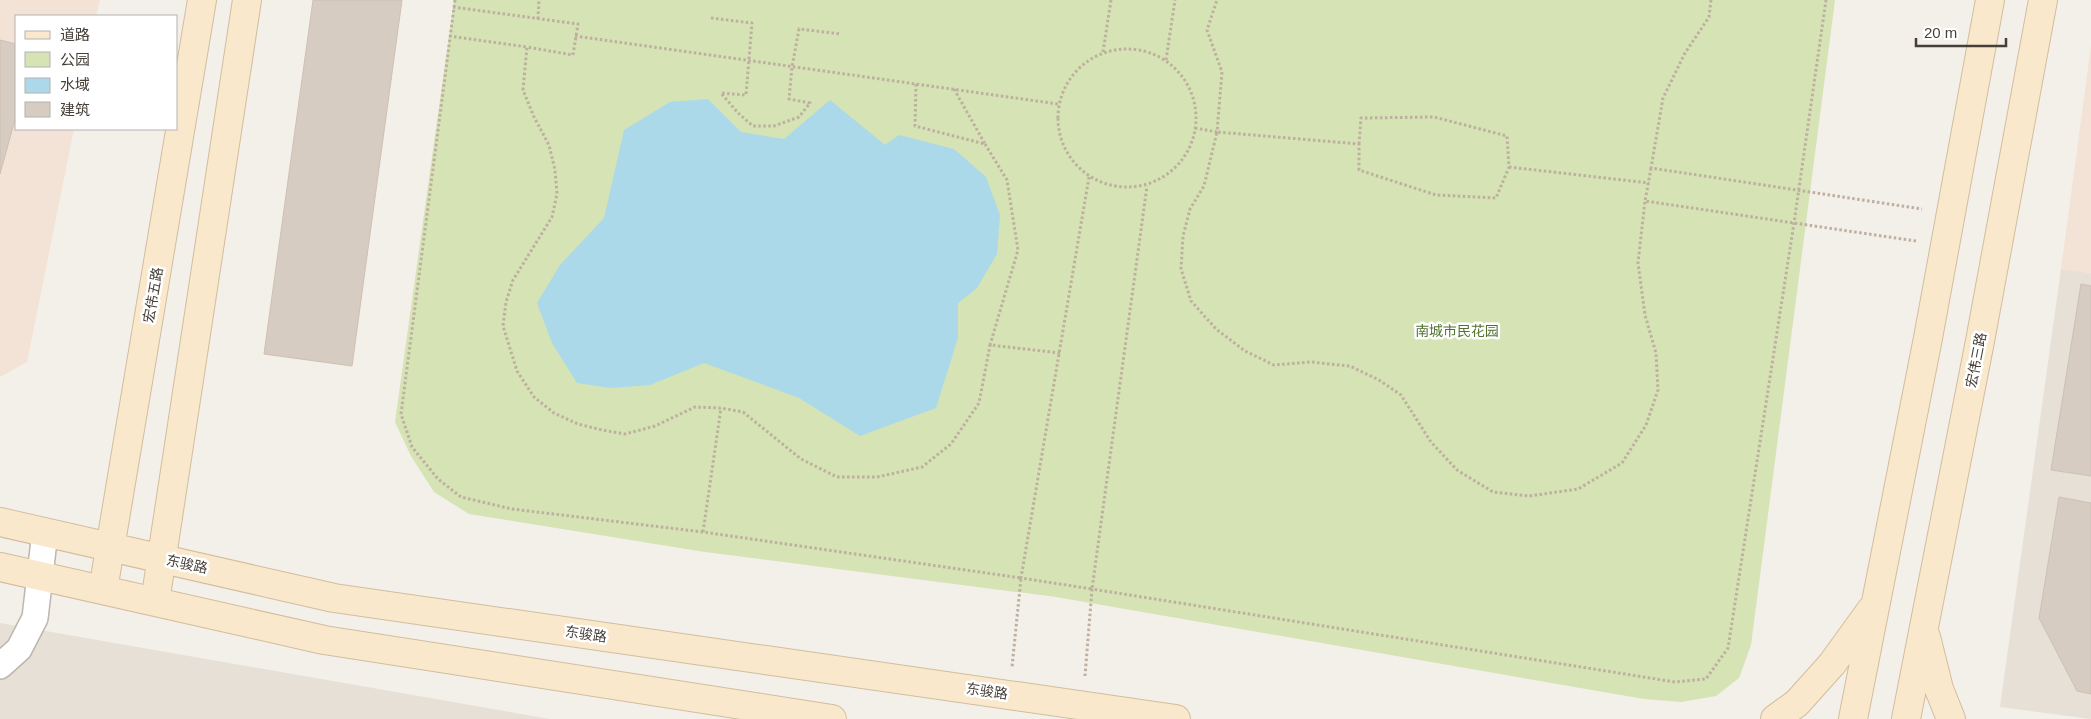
<svg xmlns="http://www.w3.org/2000/svg" width="2091" height="719" font-family="Arial,'Noto Sans SC',sans-serif">
	<style>
		.residential { fill: #e6e0d7 }
		.commercial { fill: #f3e3d6 }
		.green { fill: #d5e3b5 }
		.water { fill: #abd9ea }
		.building { fill: #d7ccc2; stroke: #cec0b3 }
		.lines { fill: none; stroke-linecap: round; stroke-linejoin: round }
		.street-casing { stroke: #beb5ac; stroke-width: 28 }
		.secondary-casing { stroke: #d2bd9e; stroke-width: 30 }
		.path { stroke: #beaf9f; stroke-width: 3; stroke-dasharray: 2.5 2.5; stroke-linecap: butt }
		.street { stroke: #fff; stroke-width: 25 }
		.secondary { stroke: #fae8cc; stroke-width: 28 }
		.labels { text-anchor: middle; dominant-baseline: central; stroke-width: 5; stroke-linejoin: round; paint-order: stroke }
		.street-label { font-size: 14px; fill: #463f38; stroke: #fff }
		.park-label { font-size: 14px; fill: #527330; stroke: #fff }
	</style>
	<rect width="100%" height="100%" fill="#f3efe9"/>
	<path class="residential" d="M2061 269 2091 273V719L2000 707Z
		M0 623 550 719H0Z"/>
	<path class="commercial" d="M0 0H100L96 16H16V129H74L27 362 0 377Z
		M2091 46V273L2061 269Z"/>
	<path class="green" d="M454 0H1835L1751 645 1739 678 1716 696 1681 702 1644 699 1056 597 705 552 469 514 434 492 411 456 395 422Z"/>
	<path class="water" d="M708 99 741 132 784 139 830 100 885 145 899 135 954 149 986 177 1000 215 997 254 977 288 958 303V338L936 408 860 436 799 398 704 363 650 385 611 388 577 383 552 343 537 303 560 265 604 218 624 130 670 102Z"/>
	<path class="building" d="M313 0H402L352 366 264 354Z
		M0 40 16 44V116L0 174Z
		M2081 284 2091 286V476L2051 470Z
		M2059 497 2091 503V694L2077 691 2039 618Z"/>
	<g class="lines">
		<defs>
			<path id="street" d="M0 666 19 649 35 618 45 532"/>
			<path id="secondary" d="M0 522 334 598 1176 719
				M0 567 324 640 832 719
				M103 590 202 0
				M155 602 247 0
				M1926 637 1939 689 1951 719
				M1775 719 1797 703 1832 664 1871 610
				M1853 719 1928 338 1990 0
				M1906 719 1980 341 2043 0"/>
		</defs>
		<use href="#street" class="street-casing"/>
		<use href="#secondary" class="secondary-casing"/>
		<path class="path" d="M455 0 401 414 412 447 438 479 461 497 512 509 703 532 1021 578 1012 667
			M1711 0 1709 17 1685 53 1663 98 1651 168 1922 209
			M453 7 578 24 573 55 527 47 523 90 534 117 549 145 555 170 557 194 552 217 513 280 506 302 503 326 517 371 534 397 554 413 578 424 602 430 625 434 655 426 695 407 721 408 743 412 801 459 837 477H877L922 467 951 444 979 403 990 345
			M711 18 752 23 746 95 721 93 738 113 753 126H774L799 117 810 103 789 99 792 67 799 29 841 34
			M538 19 539 0
			M449 36 527 47
			M575 36 1058 104
			M1058 118a69 69 0 1 1 138 0a69 69 0 1 1-138 0Z
			M1103 52 1111 0
			M1166 60 1175 0
			M916 84 915 126 985 144 954 89
			M1195 128 1217 132 1222 72 1207 30 1217 0
			M985 144 1007 180 1018 250 990 345 1060 353
			M1359 144 1361 118 1434 117 1507 136 1509 167 1496 198 1436 195 1359 170V144L1217 132 1204 186 1190 209 1183 236 1181 269 1191 301 1216 329 1245 351 1274 365 1311 362 1350 366 1379 380 1401 395 1431 442 1457 470 1493 492 1529 496 1578 489 1622 463 1646 425 1658 390 1656 353 1645 315 1638 263 1645 201
			M1509 167 1649 183
			M1651 168 1645 201 1916 241
			M1089 177 1021 578 1092 589 1147 186
			M703 532 721 408
			M1085 676 1092 589 1675 682 1706 679 1728 648 1794 223 1826 0"/>
		<use href="#street" class="street"/>
		<use href="#secondary" class="secondary"/>
	</g>
	<g class="labels">
		<g class="street-label">
			<text transform="translate(153 295) rotate(-80)">宏伟五路</text>
			<text transform="translate(1976 360) rotate(-79)">宏伟三路</text>
			<text transform="translate(187 564) rotate(12)">东骏路</text>
			<text transform="translate(586 634) rotate(8)">东骏路</text>
			<text transform="translate(987 691) rotate(8)">东骏路</text>
		</g>
		<g class="park-label">
			<text x="1457" y="331">南城市民花园</text>
		</g>
	</g>
	<rect x="15" y="15" width="162" height="115" fill="#ffffff" stroke="#b5b2af"/>
	<rect x="25" y="31" width="25" height="8" fill="#fae8cc" stroke="#b5b2af"/>
	<text x="60" y="40" font-size="15" fill="#463f38">道路</text>
	<rect x="25" y="52" width="25" height="15" fill="#d5e3b5" stroke="#b5b2af"/>
	<text x="60" y="65" font-size="15" fill="#463f38">公园</text>
	<rect x="25" y="78" width="25" height="15" fill="#abd9ea" stroke="#b5b2af"/>
	<text x="60" y="90" font-size="15" fill="#463f38">水域</text>
	<rect x="25" y="102" width="25" height="15" fill="#d7ccc2" stroke="#b5b2af"/>
	<text x="60" y="115" font-size="15" fill="#463f38">建筑</text>
	<path d="M1916 38v8h90v-8" fill="none" stroke="#463f38" stroke-width="2.5"/>
	<text x="1924" y="38" font-size="15" fill="#463f38" stroke="#ffffff" stroke-width="4" paint-order="stroke">20 m</text>
</svg>
